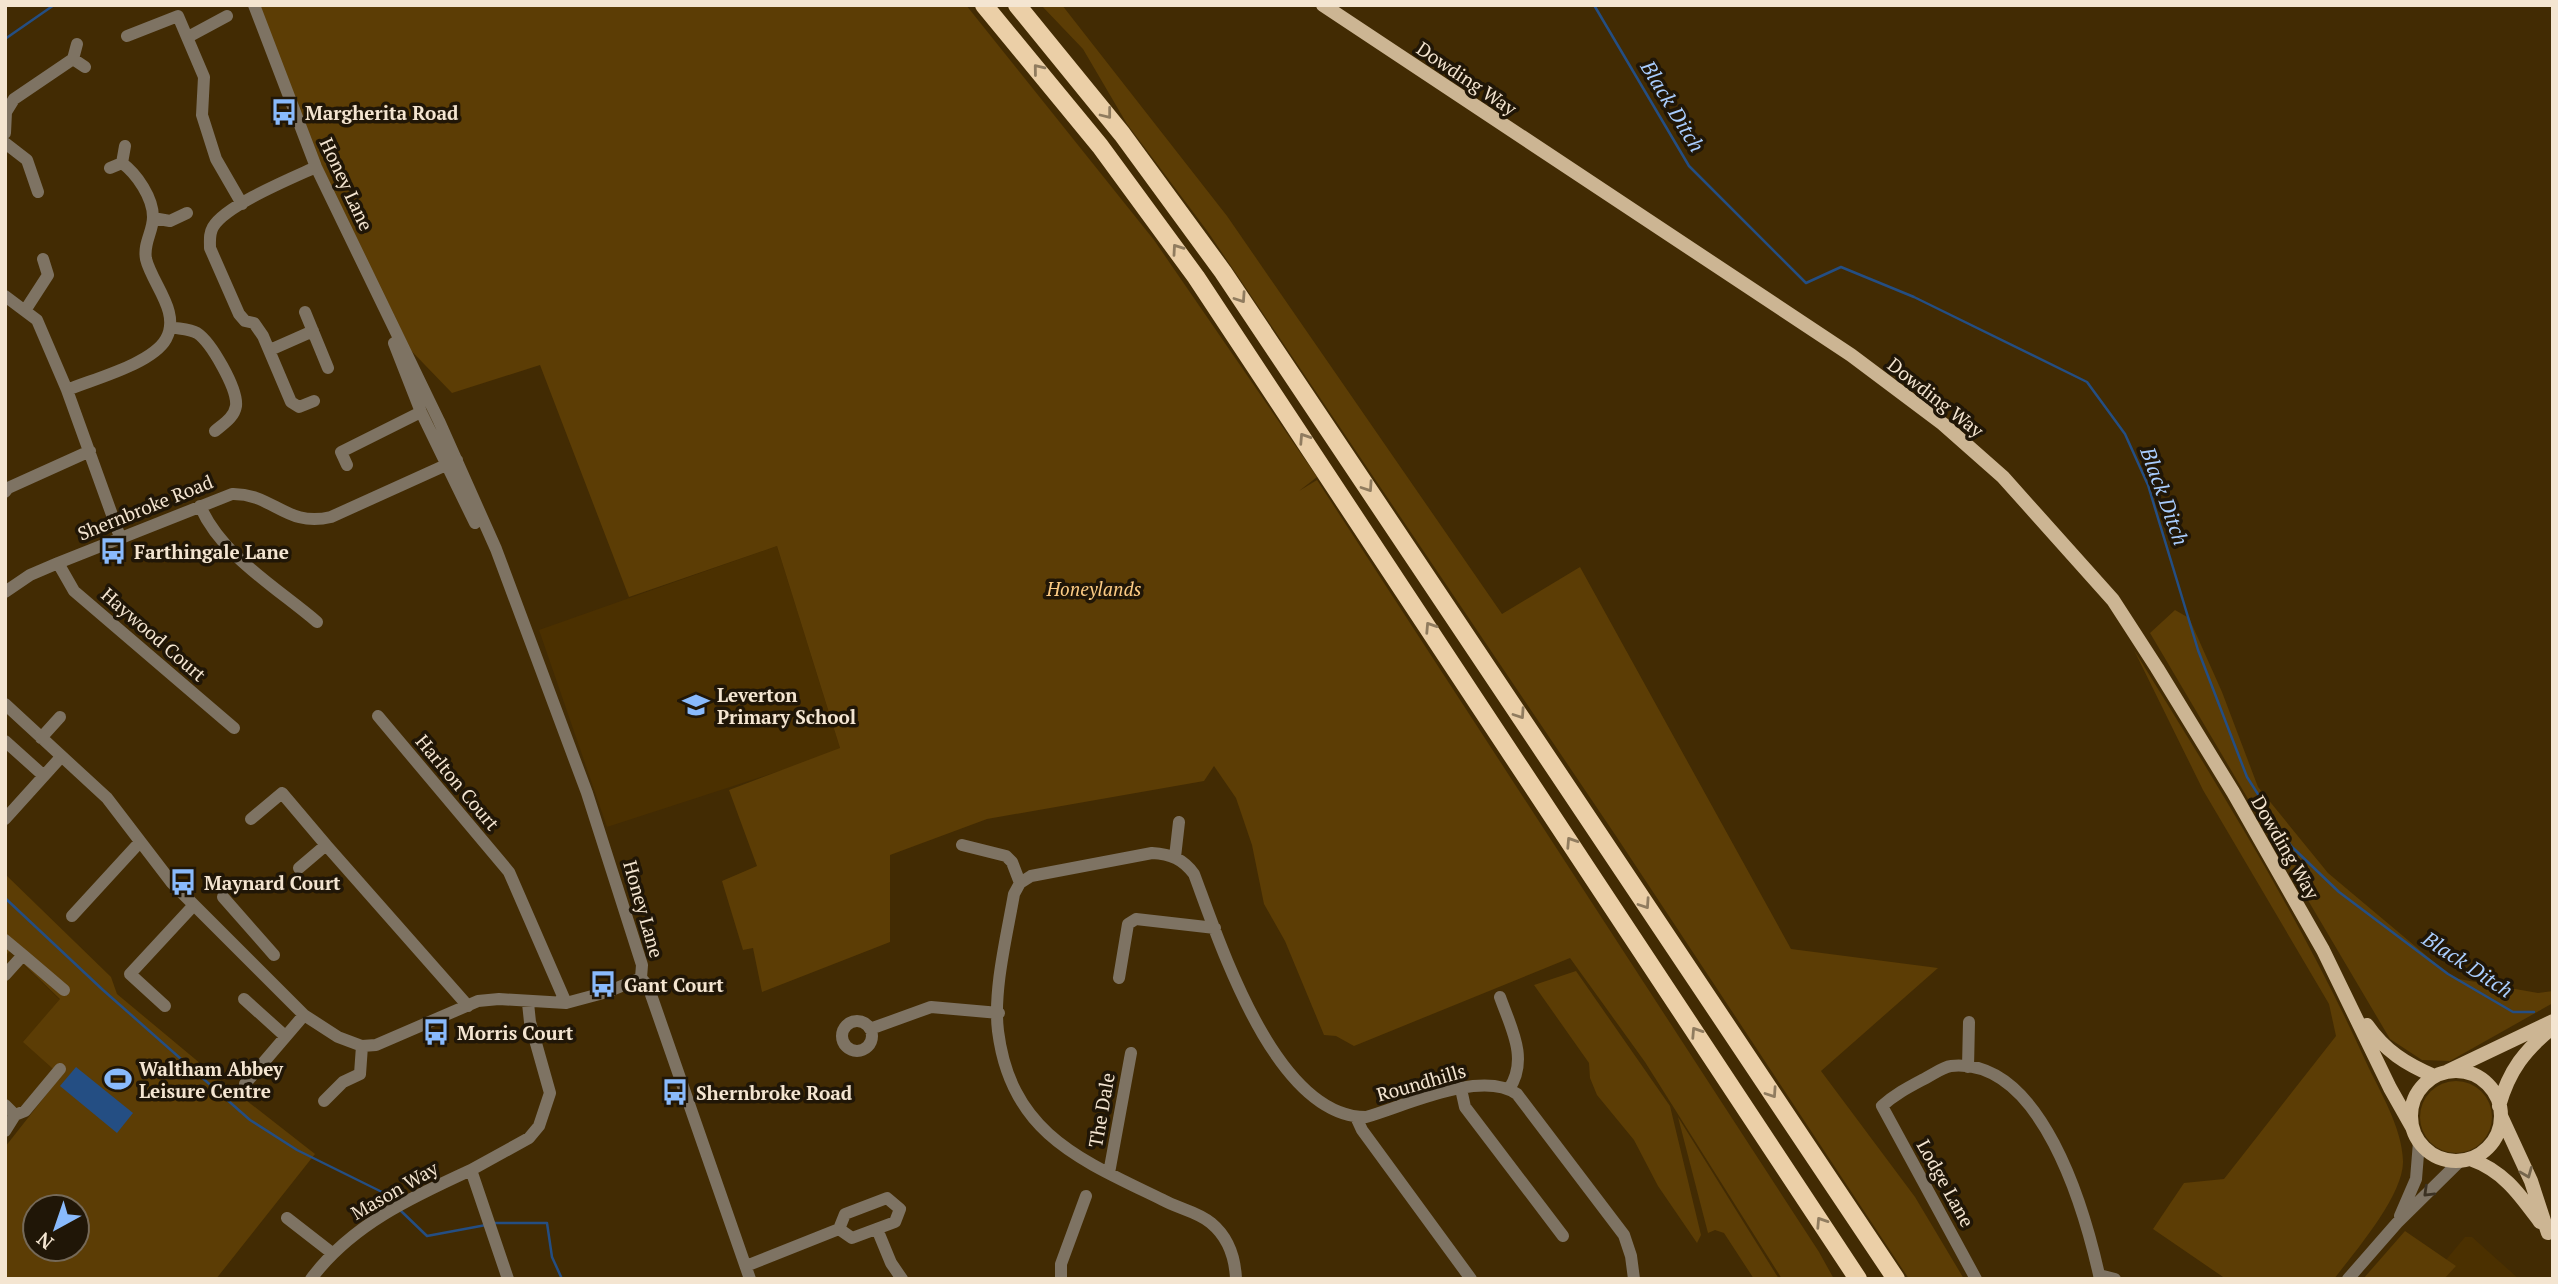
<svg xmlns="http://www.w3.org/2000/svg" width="2558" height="1284" font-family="'PT Serif',serif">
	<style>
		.built { fill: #4b3000 }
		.green { fill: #5c3d05; fill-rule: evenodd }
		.water { fill: #244e83 }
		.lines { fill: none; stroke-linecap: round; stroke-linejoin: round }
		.stream { stroke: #244e83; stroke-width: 2.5 }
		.minor { stroke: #7e7363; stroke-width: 12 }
		.major { stroke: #ccb593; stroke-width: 14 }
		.highway { stroke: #ebcfa7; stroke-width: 18 }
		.oneway { stroke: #907c5f }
		.oneway2 { stroke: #76664d }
		.oneway3 { stroke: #3c3223 }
		.labels { text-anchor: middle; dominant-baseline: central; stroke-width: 7; stroke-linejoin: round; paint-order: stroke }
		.street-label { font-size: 19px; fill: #f4e5d1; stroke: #201607 }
		.poi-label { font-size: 19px; font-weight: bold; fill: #f4e5d1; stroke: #201607; text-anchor: start }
		.park-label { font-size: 19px; font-style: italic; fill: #fdcc85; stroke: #201607 }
		.water-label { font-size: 21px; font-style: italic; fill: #a9cdfe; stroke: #201607 }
	</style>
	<rect width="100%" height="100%" fill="#422b03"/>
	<path class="built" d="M777 546 840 748 823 757 607 827 539 630Z
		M9 951 60 1000 55 1068 5 1124V956Z
		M2465 1237H2472L2519 1279H2430Z"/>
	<path class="green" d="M250 5H966L1154 240 1317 477 1299 491 1317 480 1819 1252 1834 1279H1782L1645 1062 1570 958 1354 1046 1336 1036 1324 1035 1285 941 1264 904 1252 845 1236 798 1214 766 1204 781 987 819 890 855V942L762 992 753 948 743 950 722 881 757 866 729 790 840 748 777 546 629 597 540 365 452 393 397 336Z
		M1041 5H1062L1227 216 1502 614 1580 567 1791 949 1938 968 1821 1071 1915 1197 1964 1279H1909L1616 836 1208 232 1127 124 1083 49Z
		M2175 610 2189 618 2222 692 2258 787 2328 873 2453 978 2538 993 2553 991V1003L2450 1061 2422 1060 2390 1039 2150 633Z
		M2134 650C2217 784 2301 919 2366 1062 2380 1092 2402 1127 2403 1161 2404 1195 2354 1253 2334 1279H2226L2153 1229 2184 1183 2224 1179 2336 1036 2329 1004 2203 790Z
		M5 874 111 977 117 994 219 1079 315 1154 216 1279H5V1147L61 1076 23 1042 60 999 10 951 5 956ZM35 1207H77V1249H35Z
		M1576 971 1670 1106 1701 1235 1697 1243 1658 1186 1634 1140 1597 1095 1590 1078 1589 1063 1534 985Z
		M2420 1117a36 36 0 1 1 72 0a36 36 0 1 1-72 0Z
		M1678 1117 1779 1279H1754L1724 1233 1715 1230 1708 1233Z
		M2405 1231 2456 1266 2444 1279H2363Z"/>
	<path class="water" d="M76 1067 133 1113 117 1133 60 1086Z"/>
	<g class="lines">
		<path class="stream" d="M1594 5 1689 166 1806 283 1841 267 1914 297 2087 382 2125 434 2148 485 2198 650 2247 777 2291 846 2339 892 2448 974 2513 1012H2534
			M5 39 54 5
			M5 898 103 990 250 1120 297 1150 388 1195 394 1202
			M400 1210 427 1236 486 1225
			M493 1223H547L552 1257 562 1279"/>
		<path class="minor" d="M254 5 316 167 439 421 496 549 587 793 642 965 641 978 648 986 750 1279
			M127 36 178 16 204 77 202 115 216 159 242 204
			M188 37 227 16
			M77 44 73 59 85 67
			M5 133 6 112 14 99 73 59
			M5 143 27 160 38 192
			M110 168 122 163 125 146
			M153 218 170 221 187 213
			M5 296 37 320 67 390 120 537
			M26 309 48 275 43 259
			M305 312 328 368
			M170 327C179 329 190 329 197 333 211 342 238 389 236 406 234 418 223 424 215 431
			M394 343 421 412 475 523
			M270 350 313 331
			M67 390C93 379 152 364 166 339 181 312 152 284 146 259 143 243 153 232 153 217 153 198 137 174 122 163
			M314 401 299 407 291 402 263 336 254 323 245 321 239 314 210 248C210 240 209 234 213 227 226 205 292 178 316 167
			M347 465 341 452 421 412
			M5 492 8 488 90 451
			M200 506C222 556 276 587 317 622
			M58 563 74 591 234 728
			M5 592 30 575 58 563 232 494C273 493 286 528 331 517L457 460
			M5 704 107 798 172 883 304 1015 338 1037 362 1046 376 1045 478 1001 499 999 566 1003 607 992 641 978
			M378 716 509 872 566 1003
			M41 738 60 717
			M5 741 44 776
			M5 819 61 757
			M251 819 282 793 326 845
			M962 845 1006 856 1012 862 1020 883
			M1175 857 1179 822
			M299 868 326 845 468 1006
			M223 897 274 955
			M72 916 139 843
			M5 940 23 955
			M5 975 23 955 64 990
			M1119 978 1128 924 1136 919 1215 928
			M1500 997C1511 1028 1529 1059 1509 1089
			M244 999 285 1036
			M165 1006 130 974 193 906
			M842 1036a15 15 0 1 1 30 0a15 15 0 1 1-30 0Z
			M870 1029 931 1007 999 1013
			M1968 1067 1969 1022
			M245 1084 304 1015
			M1461 1089 1465 1107 1563 1236
			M324 1101 343 1082 360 1074 362 1046
			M5 1105 15 1115 5 1131
			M15 1115 25 1111 60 1069
			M1356 1117 1362 1130 1471 1279
			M1109 1173 1131 1053
			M2400 1216 2416 1179 2419 1142
			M287 1218 332 1253
			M877 1229 891 1263 902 1279
			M746 1266 839 1229 845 1214 887 1198 900 1209 895 1222 852 1238 839 1229
			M2099 1275 2115 1279
			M311 1279C351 1225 412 1197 471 1170
			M508 1279 471 1170 529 1138 539 1126 550 1093 530 1022 528 1003
			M1061 1279V1264L1086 1196
			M1236 1279C1235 1256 1228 1237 1211 1223 1199 1212 1177 1208 1163 1200 1081 1160 1011 1134 998 1031 993 990 1007 935 1014 894L1020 883 1031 876 1152 853C1171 854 1183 859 1194 874 1220 943 1275 1117 1366 1117 1405 1106 1481 1069 1517 1094L1624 1235 1631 1256 1634 1279
			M1976 1279 1882 1106C1894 1095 1907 1088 1922 1080 1931 1076 1942 1067 1951 1066 2042 1057 2085 1211 2100 1279
			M2348 1279 2397 1223 2460 1161"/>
		<path class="major" d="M1323 5 1851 355 1943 424 2003 477 2113 600 2157 668 2233 792 2323 950 2390 1088 2412 1127
			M2367 1025C2385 1051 2406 1064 2434 1076
			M2448 1071 2553 1021
			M2411 1116a45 45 0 1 1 90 0a45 45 0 1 1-90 0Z
			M2499 1106C2509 1070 2525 1050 2553 1027
			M2501 1116 2531 1181 2548 1233
			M2470 1159C2504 1171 2520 1195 2540 1222"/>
		<path class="highway" d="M984 5 1100 146 1196 277 1858 1279
			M1017 5 1122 134 1223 272 1896 1279"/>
	</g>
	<defs><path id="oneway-chevron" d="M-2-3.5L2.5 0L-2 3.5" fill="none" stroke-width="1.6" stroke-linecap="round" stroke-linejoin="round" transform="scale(1.75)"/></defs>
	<g class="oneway">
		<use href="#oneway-chevron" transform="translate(1038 69) rotate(-129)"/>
		<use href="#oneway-chevron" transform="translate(1107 114) rotate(52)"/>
		<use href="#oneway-chevron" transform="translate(1177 249) rotate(-125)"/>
		<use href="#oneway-chevron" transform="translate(1241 298) rotate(56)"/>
		<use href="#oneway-chevron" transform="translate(1304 438) rotate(-123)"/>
		<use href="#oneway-chevron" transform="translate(1368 487) rotate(56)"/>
		<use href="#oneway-chevron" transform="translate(1430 627) rotate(-123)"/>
		<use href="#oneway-chevron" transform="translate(1520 714) rotate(56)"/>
		<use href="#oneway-chevron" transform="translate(1571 842) rotate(-123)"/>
		<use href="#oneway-chevron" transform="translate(1645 904) rotate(56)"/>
		<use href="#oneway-chevron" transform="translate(1696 1032) rotate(-123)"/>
		<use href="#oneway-chevron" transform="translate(1772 1093) rotate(56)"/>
		<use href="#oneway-chevron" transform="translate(1821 1222) rotate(-123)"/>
	</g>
	<use class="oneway2" href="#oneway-chevron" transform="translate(2527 1173) rotate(68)"/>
	<use class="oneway3" href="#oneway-chevron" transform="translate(2428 1192) rotate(136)"/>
	<defs>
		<symbol id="bus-bare" viewBox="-9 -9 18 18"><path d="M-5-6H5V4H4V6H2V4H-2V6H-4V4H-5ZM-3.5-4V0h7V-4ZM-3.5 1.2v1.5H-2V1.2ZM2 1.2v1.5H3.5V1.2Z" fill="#89bafc" stroke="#201607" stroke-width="2.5" paint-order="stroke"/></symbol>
		<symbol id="school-bare" viewBox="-9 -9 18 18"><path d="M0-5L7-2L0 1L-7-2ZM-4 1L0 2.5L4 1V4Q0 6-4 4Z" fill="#89bafc" stroke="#201607" stroke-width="2.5" paint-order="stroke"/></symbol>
		<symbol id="stadium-bare" viewBox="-9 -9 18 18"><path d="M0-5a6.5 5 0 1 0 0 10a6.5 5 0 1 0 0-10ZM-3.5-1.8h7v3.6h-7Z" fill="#89bafc" stroke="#201607" stroke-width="2.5" paint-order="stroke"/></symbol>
	</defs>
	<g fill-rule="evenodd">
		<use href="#bus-bare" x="265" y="93" width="38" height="38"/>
		<use href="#bus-bare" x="94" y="532" width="38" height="38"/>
		<use href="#school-bare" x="677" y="686" width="38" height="38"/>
		<use href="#bus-bare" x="164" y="863" width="38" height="38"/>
		<use href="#bus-bare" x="584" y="965" width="38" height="38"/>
		<use href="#bus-bare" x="417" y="1013" width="38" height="38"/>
		<use href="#stadium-bare" x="99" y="1060" width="38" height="38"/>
		<use href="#bus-bare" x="656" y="1073" width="38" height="38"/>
	</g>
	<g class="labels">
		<g class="street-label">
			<text transform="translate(1467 78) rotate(34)">Dowding Way</text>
			<text transform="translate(347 184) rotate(65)">Honey Lane</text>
			<text transform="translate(1936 397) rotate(38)">Dowding Way</text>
			<text transform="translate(145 507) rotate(-22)">Shernbroke Road</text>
			<text transform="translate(154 634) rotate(41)">Haywood Court</text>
			<text transform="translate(458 782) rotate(50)">Harlton Court</text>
			<text transform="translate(2286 847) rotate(60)">Dowding Way</text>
			<text transform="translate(644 909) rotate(74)">Honey Lane</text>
			<text transform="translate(1421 1082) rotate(-16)">Roundhills</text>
			<text transform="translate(1101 1110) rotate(-80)">The Dale</text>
			<text transform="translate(1946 1183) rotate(61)">Lodge Lane</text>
			<text transform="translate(394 1190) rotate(-30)">Mason Way</text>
		</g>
		<g class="poi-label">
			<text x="305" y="112">Margherita Road</text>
			<text x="134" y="551">Farthingale Lane</text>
			<text x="717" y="694">Leverton<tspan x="717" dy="22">Primary School</tspan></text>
			<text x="204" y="882">Maynard Court</text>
			<text x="624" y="984">Gant Court</text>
			<text x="457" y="1032">Morris Court</text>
			<text x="139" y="1068">Waltham Abbey<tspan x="139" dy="22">Leisure Centre</tspan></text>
			<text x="696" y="1092">Shernbroke Road</text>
		</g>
		<g class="park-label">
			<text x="1094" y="588">Honeylands</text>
		</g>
		<g class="water-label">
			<text transform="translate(1673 106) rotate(59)">Black Ditch</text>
			<text transform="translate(2165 496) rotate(70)">Black Ditch</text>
			<text transform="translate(2468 964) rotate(33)">Black Ditch</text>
		</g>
	</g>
	<rect width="2558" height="1284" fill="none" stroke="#f4e5d1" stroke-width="14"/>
	<g transform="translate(56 1228) rotate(220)"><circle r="33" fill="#201607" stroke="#756958" stroke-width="2"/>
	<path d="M0-5L12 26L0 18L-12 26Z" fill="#89bafc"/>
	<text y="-10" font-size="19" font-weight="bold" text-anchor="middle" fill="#f4e5d1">N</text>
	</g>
</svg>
